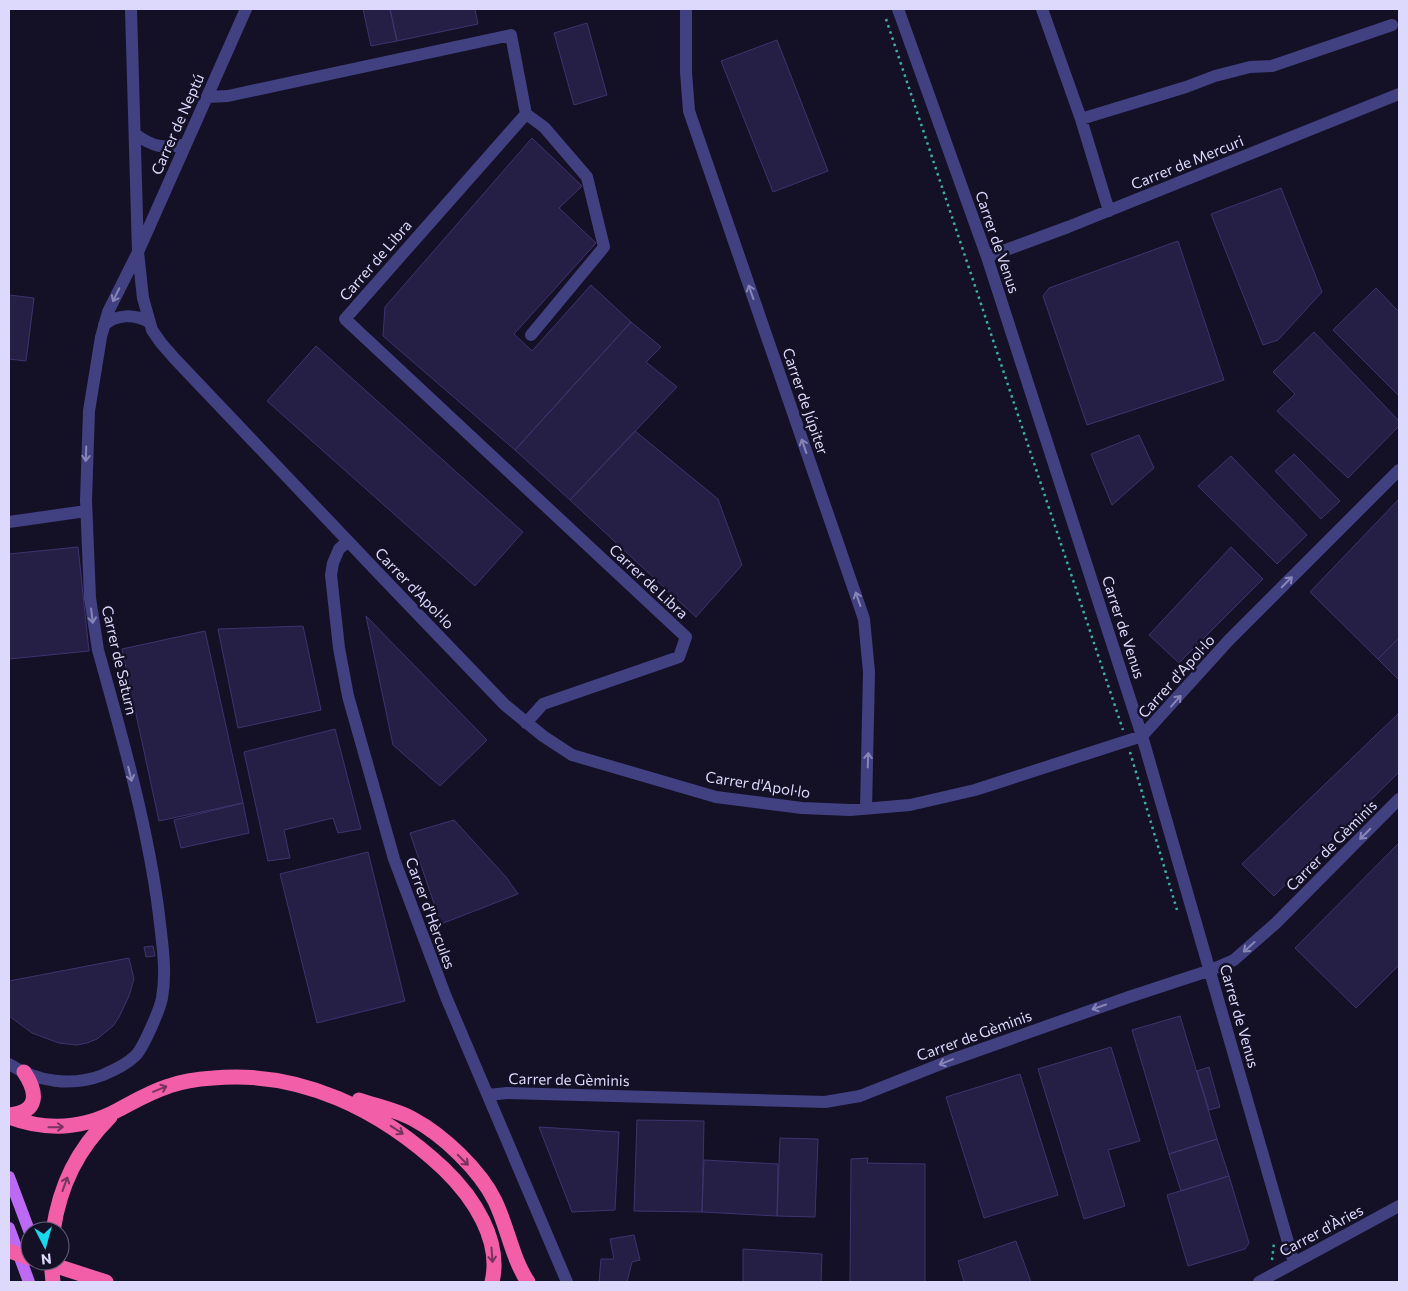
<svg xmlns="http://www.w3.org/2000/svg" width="1408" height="1291" font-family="Commissioner,sans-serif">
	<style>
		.building { fill: #261f45; stroke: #3e336f }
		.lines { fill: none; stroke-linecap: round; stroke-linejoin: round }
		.path { stroke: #3aafa6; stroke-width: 2.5; stroke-dasharray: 2.5 4; stroke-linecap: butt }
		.minor { stroke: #414081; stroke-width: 12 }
		.major { stroke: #bc69f3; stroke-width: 12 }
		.highway { stroke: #f25ea8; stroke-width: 15 }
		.highway-bridge { stroke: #f25ea8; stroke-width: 15 }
		.oneway { stroke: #8785b8 }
		.oneway2 { stroke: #783460 }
		.labels { text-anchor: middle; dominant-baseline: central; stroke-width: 5; stroke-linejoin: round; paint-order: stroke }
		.street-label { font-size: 15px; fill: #dcd9fc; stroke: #141126 }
	</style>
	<rect width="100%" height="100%" fill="#141126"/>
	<path class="building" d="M363 9H390L397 41 371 46Z
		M390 9H475L478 24 397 41Z
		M587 23 607 95 574 105 554 33Z
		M777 40 828 171 773 192 721 61Z
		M532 138 582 186 559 208 596 243 514 334 532 351 591 285 631 322 515 450 383 336 385 307Z
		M1281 188 1322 292 1278 340 1263 345 1211 214Z
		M1178 241 1224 380 1087 425 1043 296 1049 288Z
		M1376 288 1399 312V396L1333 330Z
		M9 295 34 298 26 361 9 359Z
		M631 322 661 347 646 362 677 387 570 500 515 450Z
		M1314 332 1399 421V426L1348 478 1277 411 1295 394 1273 372Z
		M316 346 523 532 475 586 267 401Z
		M635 431 718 499 742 565 696 617 570 500Z
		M1139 435 1154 468 1112 505 1091 454Z
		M1294 454 1340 501 1321 519 1275 471Z
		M1231 456 1307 535 1277 564 1198 486Z
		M1399 499V638L1378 659 1310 592Z
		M78 547 89 651 9 659V554Z
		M1231 547 1263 579 1179 663 1149 635Z
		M366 616 487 740 440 786 393 745Z
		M303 626 321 710 238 728 218 629Z
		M205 631 243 803 159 821 122 649Z
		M1399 638V680L1378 659Z
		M1399 713V772L1274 896 1242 864Z
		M335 729 361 829 338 833 333 818 284 830 290 858 268 861 244 752Z
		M243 803 249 833 181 848 174 820Z
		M454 820 506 877 518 894 441 924 410 833Z
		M1399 843V965L1356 1008 1295 948Z
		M368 852 405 1001 317 1023 280 874Z
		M153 946 155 956 146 957 144 947Z
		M129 958 134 979 129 996 119 1017 113 1026 97 1039 87 1043 77 1045 59 1043 32 1033 9 1016V981Z
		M1180 1016 1217 1139 1169 1154 1132 1030Z
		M1111 1047 1140 1141 1108 1150 1125 1206 1084 1219 1038 1069Z
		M1209 1067 1220 1107 1209 1110 1197 1071Z
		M1020 1074 1058 1195 984 1218 946 1097Z
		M637 1120 704 1121 702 1212 634 1211Z
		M539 1127 619 1132 615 1210 572 1212Z
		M780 1138 818 1139 815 1217 777 1216Z
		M1217 1139 1229 1176 1181 1191 1169 1154Z
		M868 1158 867 1163 925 1164V1282H850L851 1159Z
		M704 1160 778 1164 777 1216 702 1212Z
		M1229 1176 1249 1243 1245 1249 1188 1266 1167 1195Z
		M634 1235 640 1260 632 1262 627 1282H599L601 1259H614L610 1239Z
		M1016 1241 1031 1282H964L958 1261Z
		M743 1249 822 1254 821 1282H743Z"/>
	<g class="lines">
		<path class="path" d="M886 19 1123 730
			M1130 752 1177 910
			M1272 1260 1274 1243"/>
		<path class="minor" d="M131 9 138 252 143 298 152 330 161 343 175 359 384 579 505 705 543 736 572 755 716 797 802 808 850 810 910 805 975 790 1142 736 1229 640 1399 470
			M686 9V72L689 111 864 619 869 672 866 809
			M898 9 987 257 1142 736 1294 1263
			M1042 9 1081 119 1109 211
			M207 97 228 96 511 35 526 114 345 319 686 637 679 657 543 704 526 723
			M526 114 544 127 587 177 604 247 531 335
			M1081 119 1186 87 1215 76 1250 67 1272 66 1392 25
			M135 134C153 147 163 149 186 144
			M987 257 1068 227 1399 94
			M104 325C117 314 134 314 149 322
			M9 522 86 511
			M348 541 339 549 333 563 331 575 339 648 348 696 394 859 446 997 567 1282
			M9 1064C37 1082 72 1087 103 1075 114 1070 126 1065 135 1056 143 1049 160 1009 162 998 167 971 162 943 159 915 148 827 122 736 98 650L90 598 86 500 89 411 101 337 108 312 138 252 246 9
			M488 1095 507 1093 825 1102 860 1096 951 1060 1129 997 1211 970 1234 960 1276 923 1399 799
			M1259 1282 1399 1206"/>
		<path class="major" d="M9 1177 30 1233
			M9 1228 29 1282"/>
		<path class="highway" d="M359 1100C376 1106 397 1110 413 1119 443 1135 480 1170 495 1201 508 1228 512 1258 528 1282
			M9 1115C39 1112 38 1093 24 1072
			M9 1117C46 1131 83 1129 118 1110 135 1101 150 1092 169 1086 183 1081 198 1079 213 1078 301 1070 381 1110 444 1169 473 1197 502 1240 492 1282
			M53 1231C60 1185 77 1150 110 1117
			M51 1261 53 1282"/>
		<path class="highway-bridge" d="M9 1251 30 1258
			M41 1261 106 1282"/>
	</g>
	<defs><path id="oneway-shaft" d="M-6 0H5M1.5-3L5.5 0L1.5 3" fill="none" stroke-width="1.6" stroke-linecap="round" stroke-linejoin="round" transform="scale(1.25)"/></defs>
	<g class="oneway">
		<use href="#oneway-shaft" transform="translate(751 292) rotate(-109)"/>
		<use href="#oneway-shaft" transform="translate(116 295) rotate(116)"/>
		<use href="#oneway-shaft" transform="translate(804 446) rotate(-109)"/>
		<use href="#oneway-shaft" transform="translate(86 454) rotate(92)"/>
		<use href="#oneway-shaft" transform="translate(1287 582) rotate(-45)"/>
		<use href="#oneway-shaft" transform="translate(858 599) rotate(-109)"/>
		<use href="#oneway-shaft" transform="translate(92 616) rotate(83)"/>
		<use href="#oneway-shaft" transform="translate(1176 701) rotate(-48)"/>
		<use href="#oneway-shaft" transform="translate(868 760) rotate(-88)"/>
		<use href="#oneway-shaft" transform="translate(130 774) rotate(76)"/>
		<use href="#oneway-shaft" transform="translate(1365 834) rotate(135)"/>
		<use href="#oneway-shaft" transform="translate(1249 947) rotate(138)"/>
		<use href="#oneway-shaft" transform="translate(1099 1007) rotate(161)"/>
		<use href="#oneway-shaft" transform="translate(946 1062) rotate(158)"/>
	</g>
	<g class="oneway2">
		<use href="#oneway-shaft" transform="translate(160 1089) rotate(-22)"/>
		<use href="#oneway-shaft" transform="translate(56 1127) rotate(-1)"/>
		<use href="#oneway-shaft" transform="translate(397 1130) rotate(33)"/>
		<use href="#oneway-shaft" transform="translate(463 1160) rotate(45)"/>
		<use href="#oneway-shaft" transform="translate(65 1184) rotate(-70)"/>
		<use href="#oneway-shaft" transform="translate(492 1255) rotate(86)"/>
	</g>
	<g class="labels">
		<g class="street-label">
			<text transform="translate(177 124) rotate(-66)">Carrer de Neptú</text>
			<text transform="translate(1187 162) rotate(-22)">Carrer de Mercuri</text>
			<text transform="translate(998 242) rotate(71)">Carrer de Venus</text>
			<text transform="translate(375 260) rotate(-49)">Carrer de Libra</text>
			<text transform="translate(806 401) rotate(71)">Carrer de Júpiter</text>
			<text transform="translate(649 581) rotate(43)">Carrer de Libra</text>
			<text transform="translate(415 588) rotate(46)">Carrer d'Apol·lo</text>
			<text transform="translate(1124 627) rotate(72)">Carrer de Venus</text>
			<text transform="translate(120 660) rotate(77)">Carrer de Saturn</text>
			<text transform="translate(1176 676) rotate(-48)">Carrer d'Apol·lo</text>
			<text transform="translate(758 784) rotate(9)">Carrer d'Apol·lo</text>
			<text transform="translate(1331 845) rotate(-45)">Carrer de Gèminis</text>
			<text transform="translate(431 913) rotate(70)">Carrer d'Hèrcules</text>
			<text transform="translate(1240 1016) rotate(74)">Carrer de Venus</text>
			<text transform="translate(974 1035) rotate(-20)">Carrer de Gèminis</text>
			<text transform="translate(569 1079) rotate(1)">Carrer de Gèminis</text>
			<text transform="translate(1321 1230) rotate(-28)">Carrer d'Àries</text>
		</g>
	</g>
	<rect width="1408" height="1291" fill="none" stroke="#dcd9fc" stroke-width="20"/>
	<g transform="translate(45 1246) rotate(174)"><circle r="24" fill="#141126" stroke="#64617c"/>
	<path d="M0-4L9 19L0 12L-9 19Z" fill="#15dbec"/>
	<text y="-8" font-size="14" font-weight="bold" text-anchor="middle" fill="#dcd9fc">N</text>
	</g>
</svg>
